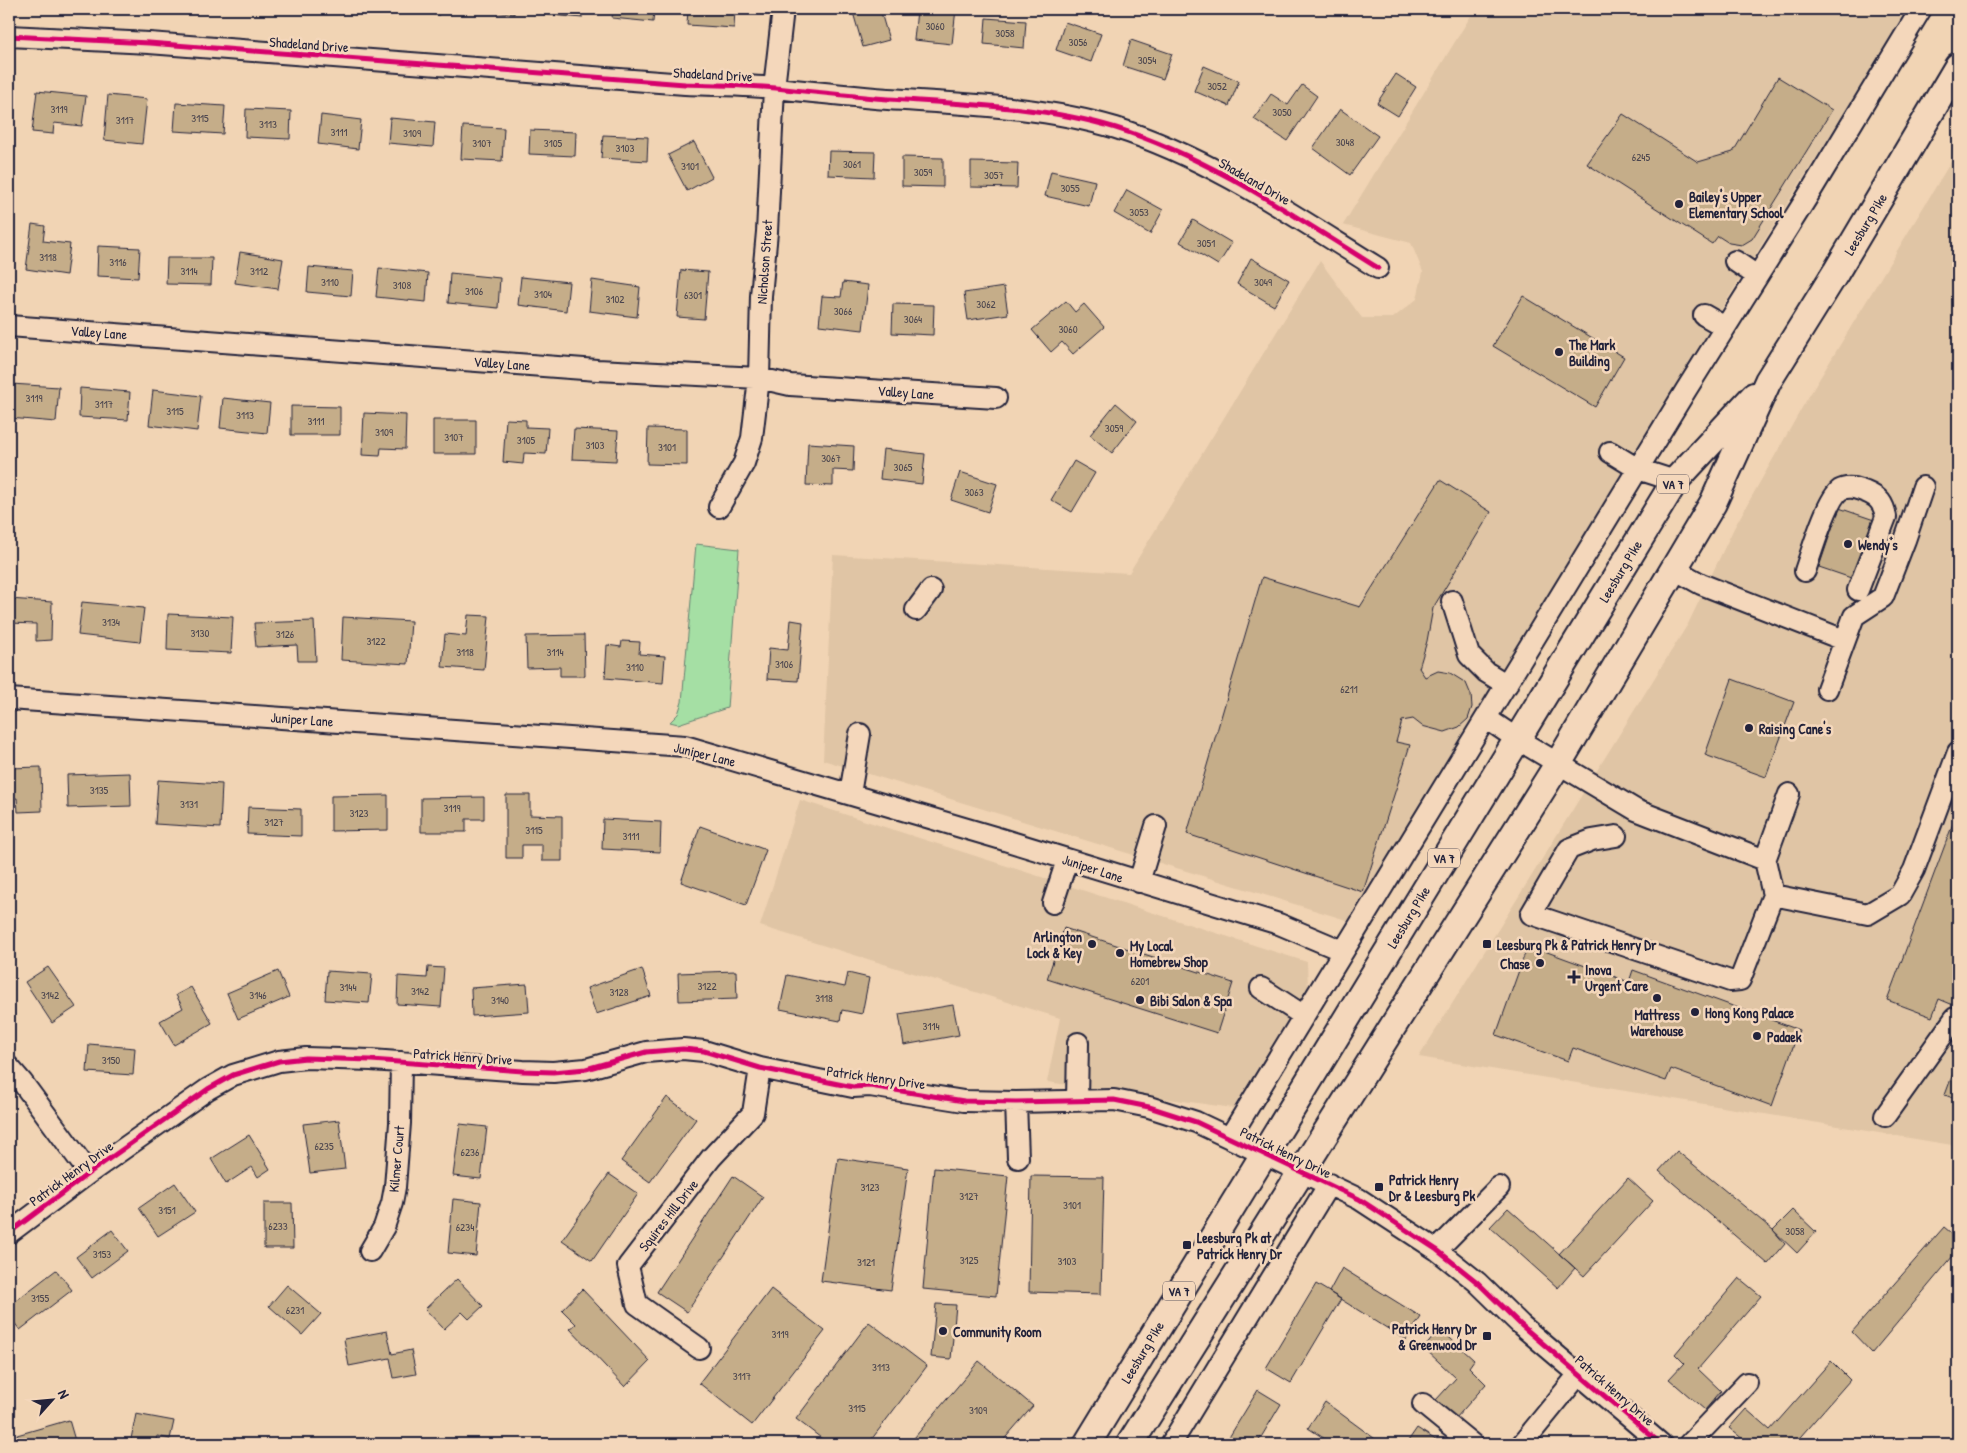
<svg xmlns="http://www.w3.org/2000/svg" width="1967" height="1453" font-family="'Patrick Hand',sans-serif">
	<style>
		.built { fill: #e0c5a5 }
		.green { fill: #a5dfa4; stroke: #648070 }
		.building { fill: #c5ad89; stroke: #22223b }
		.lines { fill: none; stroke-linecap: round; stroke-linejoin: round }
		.minor-casing { stroke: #22223b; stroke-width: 24 }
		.major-casing { stroke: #22223b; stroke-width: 30 }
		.minor { stroke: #f4d7bb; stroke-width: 20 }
		.major { stroke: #f4d7bb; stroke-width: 26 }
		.cycleway-casing { stroke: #f4d7bb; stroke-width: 8 }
		.cycleway { stroke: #d6006c; stroke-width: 5 }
		.poi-dot { fill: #22223b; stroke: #f4d7bb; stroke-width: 2 }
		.labels { text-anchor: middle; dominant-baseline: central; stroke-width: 5; stroke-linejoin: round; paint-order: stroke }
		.number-label { font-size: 11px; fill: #4b454e }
		.shield { fill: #f4d7bb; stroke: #615861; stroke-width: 1 }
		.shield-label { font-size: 12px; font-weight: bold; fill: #22223b }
		.street-label { font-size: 14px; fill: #22223b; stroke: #f4d7bb }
		.poi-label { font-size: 14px; font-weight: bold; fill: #22223b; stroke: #f4d7bb; text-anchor: start }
	</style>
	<rect width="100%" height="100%" fill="#f1d4b4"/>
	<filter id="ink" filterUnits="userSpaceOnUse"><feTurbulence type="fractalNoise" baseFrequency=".02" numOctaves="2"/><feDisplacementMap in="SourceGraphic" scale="10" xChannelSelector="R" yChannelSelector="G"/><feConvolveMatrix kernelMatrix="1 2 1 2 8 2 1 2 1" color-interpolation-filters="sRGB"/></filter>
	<g filter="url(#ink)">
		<path class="built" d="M1475 9H1620L1694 14 1695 9H1909L1727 300 1353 922 823 760 833 555 1129 573 1320 261 1362 318H1393L1417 299 1423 272 1411 243 1343 225Z
			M1958 150V1146L1419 1057 1688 624 1734 528 1803 406Z
			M800 800 1307 962 1308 987 1233 1108 1047 1082 1060 1018 760 926Z"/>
		<path class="green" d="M696 544 739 549 727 708 678 724 670 722 678 714 682 702Z"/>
		<path class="building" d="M400 9H440L439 15 400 12Z
			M469 9H514V14Z
			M543 9H582V18L542 14Z
			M613 9H654L653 22 612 18Z
			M688 9H735L734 28 687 25Z
			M852 9H880L889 40 863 47Z
			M939 9H956L952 44 914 40 917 10 938 13Z
			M986 18 1026 21 1024 48 984 44Z
			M1065 22 1101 34 1091 62 1056 50Z
			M1131 40 1172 54 1163 79 1123 66Z
			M1204 66 1239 81 1229 106 1194 91Z
			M1396 74 1416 87 1398 116 1377 103Z
			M1778 77 1832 110 1752 239 1742 245 1729 243 1718 236 1712 244 1587 164 1623 114 1698 162 1733 152Z
			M1302 85 1317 96 1287 141 1254 119 1271 94 1288 105Z
			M9 90H14L13 119H9Z
			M37 91 86 96 82 126 54 123 53 134 32 132Z
			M108 95 147 99 142 144 104 140Z
			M176 103 225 106 223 134 174 131Z
			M246 109 291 111 290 139 245 137Z
			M1340 109 1378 136 1350 175 1313 148Z
			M321 115 361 120 358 149 318 144Z
			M390 118 435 122 433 147 388 143Z
			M463 126 504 128 502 161 461 159Z
			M530 130 576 132 575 156 529 154Z
			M603 135 648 137 647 161 601 158Z
			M694 142 712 177 687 191 668 155Z
			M829 151 875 152 874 177 828 175Z
			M902 157 943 158V187L902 186Z
			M971 162 1018 163 1017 188 971 187Z
			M1051 171 1095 181 1089 206 1045 196Z
			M1127 190 1163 210 1150 234 1114 213Z
			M1193 220 1232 243 1218 265 1180 242Z
			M32 224 45 226 43 241 70 244 66 275 26 269Z
			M98 246 140 248 138 278 97 276Z
			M240 252 283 259 278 289 235 283Z
			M167 258H212L211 285 166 284Z
			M1251 258 1289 280 1274 306 1237 284Z
			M309 267 353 271 351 296 307 292Z
			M379 268 428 273 426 302 376 297Z
			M681 270 708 272 704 319 677 317Z
			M450 273 500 278 498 308 448 303Z
			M521 277 569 282 566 311 518 305Z
			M592 280 640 287 637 317 589 311Z
			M843 282 868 285 863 330 819 325 822 296 841 297Z
			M1004 287 1008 314 968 320 964 293Z
			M1523 296 1624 357 1595 407 1493 346Z
			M1066 301 1075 312 1084 304 1104 327 1073 354 1062 342 1051 352 1032 330Z
			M893 304 934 305 933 335 892 333Z
			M11 384 59 387 56 422 9 418Z
			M80 388 130 392 128 420 79 417Z
			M153 390 201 396 197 431 149 425Z
			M223 398 270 403 267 433 220 428Z
			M1116 403 1137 421 1112 453 1090 435Z
			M291 406 340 407V435H291Z
			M364 413 406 415 405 449 381 448 380 456 362 455Z
			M506 419 526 420V427L548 428 546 454 524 453 523 464 503 462Z
			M433 420H476V454H433Z
			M648 428 687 429V465L647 464Z
			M574 429 618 431 616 461 572 459Z
			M808 443 854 446 853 471 833 470V486L806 485Z
			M883 449 925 454 922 484 880 479Z
			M1074 461 1095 473 1072 512 1051 500Z
			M960 472 997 484 988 512 951 500Z
			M1440 480 1491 512 1433 608 1427 641 1419 668 1425 677 1438 671 1450 673 1466 683 1471 695 1472 707 1468 719 1459 727 1445 732 1422 726 1413 719 1402 721 1396 742 1410 745 1363 892 1187 834 1262 577 1360 607Z
			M1839 508 1877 521 1857 580 1819 567Z
			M9 599 52 602 51 640 36 641V624L9 623Z
			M82 602 144 608 140 642 78 635Z
			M168 614 233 617 231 653 167 650Z
			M468 615 489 616 484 670 442 667 445 634 466 636Z
			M343 617 411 621 408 664 341 660Z
			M791 620 803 622 798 681 767 679 769 648 788 650Z
			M314 621 316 661H298L297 645 256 647 254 623Z
			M584 635 585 676H560V667L527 668 526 636Z
			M622 641 640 642 639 654 665 656 663 683 605 678 607 645 621 647Z
			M1732 679 1794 702 1766 777 1705 755Z
			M41 767 42 811 18 812 17 798 9 799V768Z
			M130 773 131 806 68 808 67 775Z
			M158 780 222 784 220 828 155 824Z
			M388 795V830L331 831V796Z
			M506 795H530V815L562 816V861H542V845H522V858H506Z
			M484 797V819H466V832H421V798Z
			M248 807 301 809V836L247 834Z
			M1958 810V1007L1939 999 1932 1017 1887 1000Z
			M603 819 661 822 660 852 602 849Z
			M700 826 766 850 746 905 681 882Z
			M1064 928 1233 983 1217 1033 1047 979Z
			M1528 945 1629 982 1633 970 1799 1030 1772 1106 1671 1069 1666 1081 1573 1048 1568 1061 1496 1035Z
			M48 967 76 1007 52 1023 25 982Z
			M428 967 444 968 441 1007 397 1004 398 976 427 978Z
			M642 969 651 996 596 1014 587 988Z
			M278 971 289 997 238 1019 227 993Z
			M327 971 372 974 369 1003 325 1000Z
			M736 971 737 999 679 1001 678 973Z
			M848 973 869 978 862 1014 842 1010 840 1021 780 1009 787 975 845 987Z
			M527 984 529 1012 472 1016 471 988Z
			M191 987 212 1023 174 1045 160 1021 183 1008 176 995Z
			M953 1005 959 1035 904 1045 899 1014Z
			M89 1044 135 1048 133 1075 87 1072Z
			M1958 1060V1100L1945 1095Z
			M667 1097 696 1119 650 1182 621 1161Z
			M339 1120 345 1169 310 1173 303 1124Z
			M460 1124 487 1127 481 1179 453 1176Z
			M249 1135 270 1169 258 1177 252 1167 226 1184 211 1159Z
			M1677 1151 1773 1230 1785 1244 1768 1264 1659 1171Z
			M838 1158 908 1168 891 1290 821 1281Z
			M934 1168 1008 1176 996 1296 923 1289Z
			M609 1174 638 1194 592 1261 562 1240Z
			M733 1176 763 1197 687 1312 657 1292Z
			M1031 1176 1104 1177 1101 1294 1029 1292Z
			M1628 1178 1653 1201 1584 1276 1559 1254Z
			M175 1183 195 1212 158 1236 139 1208Z
			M453 1199 481 1202 476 1256 448 1253Z
			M264 1203H292L293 1248H264Z
			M1508 1208 1575 1268 1558 1288 1490 1227Z
			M1793 1210 1816 1232 1797 1253 1773 1230Z
			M1944 1227 1957 1238 1958 1236V1250L1872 1353 1852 1332Z
			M112 1230 128 1251 92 1278 76 1257Z
			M1342 1268 1421 1317 1406 1340 1329 1292Z
			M56 1270 72 1290 20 1330 9 1316V1306Z
			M1739 1278 1761 1296 1698 1369 1721 1391 1705 1410 1669 1379 1684 1363 1675 1354Z
			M457 1279 483 1306 469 1319 462 1312 444 1329 425 1309Z
			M1316 1284 1341 1299 1291 1383 1266 1368Z
			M287 1285 321 1314 302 1335 269 1306Z
			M582 1289 650 1361 625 1387 570 1329 576 1324 562 1310Z
			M771 1289 825 1331 752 1425 699 1383Z
			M936 1304 956 1305 951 1359 931 1357Z
			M869 1322 927 1366 868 1444H829L796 1419Z
			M1440 1329 1474 1360 1469 1367 1486 1384 1456 1418 1436 1400 1456 1378 1424 1348Z
			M387 1331 392 1354 411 1350 416 1374 394 1378 390 1358 349 1366 344 1339Z
			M979 1361 1033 1406 1000 1444H909Z
			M1831 1361 1850 1380 1794 1444H1785L1781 1441 1778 1444H1749L1729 1428 1746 1409 1770 1430Z
			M1258 1390 1281 1404 1257 1444H1225Z
			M1325 1402 1382 1444H1333L1308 1428Z
			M136 1414 174 1421 170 1439 157 1436 155 1444H130Z
			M69 1420 76 1444H20L17 1435Z
			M1958 1424V1444H1951Z
			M1417 1428 1439 1442 1438 1444H1406Z"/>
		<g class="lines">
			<defs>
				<path id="minor" d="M9 36 149 43 685 84C715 85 746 85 776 88 813 92 850 96 888 99 964 104 1043 106 1116 128 1211 158 1294 216 1378 268
					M1735 261 1757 276
					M1704 315 1725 327
					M9 326 597 370 759 378 790 385 996 398
					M1610 452 1638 469 1675 481
					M719 507 744 463 752 438 759 378 761 296 767 232 774 88 783 9
					M1674 569 1701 584 1844 640
					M1805 571C1811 554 1827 499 1840 490 1849 485 1858 489 1866 492 1879 497 1884 504 1886 517L1858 590
					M1452 601 1469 655 1486 672 1507 685
					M916 610 931 590
					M1827 689 1854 616 1883 597 1905 540 1923 487
					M9 699 685 746 998 838 1279 924 1343 951
					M1486 718 1517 739 1636 810 1765 860 1789 794
					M850 794 860 734
					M1616 836 1592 840 1569 849 1531 914 1730 981 1740 980 1773 895 1765 860
					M1139 882 1156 826
					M1773 895 1868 914 1900 895 1914 870 1958 752
					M1053 903 1067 860
					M1261 988 1304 1016
					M9 1067 22 1082 89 1173
					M1077 1100 1078 1043
					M1016 1102 1018 1158
					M1885 1116 1955 1018
					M1230 1137 1686 390 1806 199 1921 9
					M9 1233 89 1173 208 1089 233 1075 279 1061 306 1058 371 1060 523 1071 553 1072 586 1069 646 1052 683 1049 704 1051 760 1068 853 1087 870 1086 964 1101 1016 1102 1114 1100 1149 1107 1196 1122 1359 1199 1437 1250 1477 1282 1521 1325 1661 1444
					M1437 1250 1499 1187
					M370 1251 384 1227 392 1203 395 1187 400 1123 401 1062
					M699 1348 637 1304 628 1266 711 1158 753 1113 760 1068
					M1423 1404 1472 1444
					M1171 1444 1329 1184
					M1522 1444 1579 1374
					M1689 1444 1747 1383"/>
				<path id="major" d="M1087 1444 1675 481 1754 396
					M1130 1444 1558 764 1713 503 1768 381 1836 272 1958 66"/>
			</defs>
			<use href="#minor" class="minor-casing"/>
			<use href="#major" class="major-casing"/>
			<use href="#minor" class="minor"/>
			<use href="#major" class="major"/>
			<defs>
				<path id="cycleway" d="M9 36 149 43 685 84C715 85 746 85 776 88 813 92 850 96 888 99 964 104 1043 106 1116 128 1211 158 1294 216 1378 268
					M9 1233 89 1173 208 1089 233 1075 279 1061 306 1058 371 1060 523 1071 553 1072 586 1069 646 1052 683 1049 704 1051 760 1068 853 1087 870 1086 964 1101 1016 1102 1114 1100 1149 1107 1196 1122 1359 1199 1437 1250 1477 1282 1521 1325 1661 1444"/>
			</defs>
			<use href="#cycleway" class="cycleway-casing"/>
			<use href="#cycleway" class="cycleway"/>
		</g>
	</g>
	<g class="poi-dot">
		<circle cx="1679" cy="204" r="5"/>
		<circle cx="1559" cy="352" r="5"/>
		<circle cx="1848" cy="544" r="5"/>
		<circle cx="1749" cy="728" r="5"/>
		<circle cx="1092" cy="944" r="5"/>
		<rect x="1482" y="939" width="10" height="10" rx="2.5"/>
		<circle cx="1120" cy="953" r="5"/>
		<circle cx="1540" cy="963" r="5"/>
		<path d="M1571.5 969.5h5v5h5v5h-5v5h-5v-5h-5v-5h5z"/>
		<circle cx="1657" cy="998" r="5"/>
		<circle cx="1140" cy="1000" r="5"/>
		<circle cx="1695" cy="1012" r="5"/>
		<circle cx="1757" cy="1036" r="5"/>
		<rect x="1374" y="1182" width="10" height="10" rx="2.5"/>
		<rect x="1182" y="1240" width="10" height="10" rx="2.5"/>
		<circle cx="943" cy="1331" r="5"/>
		<rect x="1482" y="1331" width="10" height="10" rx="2.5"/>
	</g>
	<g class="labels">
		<g class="number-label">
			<text x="935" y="26">3060</text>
			<text x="1005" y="33">3058</text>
			<text x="1078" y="42">3056</text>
			<text x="1147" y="60">3054</text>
			<text x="1217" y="86">3052</text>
			<text x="59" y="109">3119</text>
			<text x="1282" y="112">3050</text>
			<text x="200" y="118">3115</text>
			<text x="125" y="120">3117</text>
			<text x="268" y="124">3113</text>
			<text x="339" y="132">3111</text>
			<text x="412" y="133">3109</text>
			<text x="1345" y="142">3048</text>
			<text x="482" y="143">3107</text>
			<text x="553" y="143">3105</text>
			<text x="625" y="148">3103</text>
			<text x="1641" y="157">6245</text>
			<text x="852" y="164">3061</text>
			<text x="690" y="166">3101</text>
			<text x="923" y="172">3059</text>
			<text x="994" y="175">3057</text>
			<text x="1070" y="188">3055</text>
			<text x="1139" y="212">3053</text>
			<text x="1206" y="243">3051</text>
			<text x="48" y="257">3118</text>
			<text x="118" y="262">3116</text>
			<text x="189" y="271">3114</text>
			<text x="259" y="271">3112</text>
			<text x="330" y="282">3110</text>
			<text x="1263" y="282">3049</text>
			<text x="402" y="285">3108</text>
			<text x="474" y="291">3106</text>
			<text x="543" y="294">3104</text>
			<text x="693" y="295">6301</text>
			<text x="615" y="299">3102</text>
			<text x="986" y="304">3062</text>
			<text x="843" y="311">3066</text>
			<text x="913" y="319">3064</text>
			<text x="1068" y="329">3060</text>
			<text x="34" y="398">3119</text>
			<text x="104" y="404">3117</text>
			<text x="175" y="411">3115</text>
			<text x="245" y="415">3113</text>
			<text x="316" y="421">3111</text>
			<text x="1114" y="428">3059</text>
			<text x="384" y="432">3109</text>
			<text x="454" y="437">3107</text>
			<text x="526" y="440">3105</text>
			<text x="595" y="445">3103</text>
			<text x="667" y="447">3101</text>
			<text x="831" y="458">3067</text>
			<text x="903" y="467">3065</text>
			<text x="974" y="492">3063</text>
			<text x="111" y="622">3134</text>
			<text x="200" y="633">3130</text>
			<text x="285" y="634">3126</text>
			<text x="376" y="641">3122</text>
			<text x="465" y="652">3118</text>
			<text x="555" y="652">3114</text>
			<text x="784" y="664">3106</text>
			<text x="635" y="667">3110</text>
			<text x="1349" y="689">6211</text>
			<text x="99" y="790">3135</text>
			<text x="189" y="804">3131</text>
			<text x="452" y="808">3119</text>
			<text x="359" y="813">3123</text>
			<text x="274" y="822">3127</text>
			<text x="534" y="830">3115</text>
			<text x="631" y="836">3111</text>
			<text x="1140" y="981">6201</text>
			<text x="707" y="986">3122</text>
			<text x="348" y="987">3144</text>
			<text x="420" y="991">3142</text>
			<text x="619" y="992">3128</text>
			<text x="50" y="995">3142</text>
			<text x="258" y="995">3146</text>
			<text x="824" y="998">3118</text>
			<text x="500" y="1000">3140</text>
			<text x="931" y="1026">3114</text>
			<text x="111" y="1060">3150</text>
			<text x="324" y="1146">6235</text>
			<text x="470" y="1152">6236</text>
			<text x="870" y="1187">3123</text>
			<text x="969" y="1196">3127</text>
			<text x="1072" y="1205">3101</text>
			<text x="167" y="1210">3151</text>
			<text x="278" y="1226">6233</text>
			<text x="465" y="1227">6234</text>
			<text x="1795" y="1231">3058</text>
			<text x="102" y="1254">3153</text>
			<text x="969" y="1260">3125</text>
			<text x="1067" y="1261">3103</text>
			<text x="866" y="1262">3121</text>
			<text x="40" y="1298">3155</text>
			<text x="295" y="1310">6231</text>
			<text x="780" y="1334">3119</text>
			<text x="881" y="1367">3113</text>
			<text x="742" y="1376">3117</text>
			<text x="857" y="1408">3115</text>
			<text x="978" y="1410">3109</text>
		</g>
		<g class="shield">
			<rect x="1657" y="474.5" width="32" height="19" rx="4"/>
			<rect x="1428" y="848.5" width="32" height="19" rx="4"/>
			<rect x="1163" y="1281.5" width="32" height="19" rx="4"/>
		</g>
		<g class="shield-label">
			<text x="1673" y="484">VA 7</text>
			<text x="1444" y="858">VA 7</text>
			<text x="1179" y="1291">VA 7</text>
		</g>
		<g class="street-label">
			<text transform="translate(309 44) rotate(4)">Shadeland Drive</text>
			<text transform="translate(713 74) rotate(3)">Shadeland Drive</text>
			<text transform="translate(1255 181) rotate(30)">Shadeland Drive</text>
			<text transform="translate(1865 224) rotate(-59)">Leesburg Pike</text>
			<text transform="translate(764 262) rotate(-86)">Nicholson Street</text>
			<text transform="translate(99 332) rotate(4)">Valley Lane</text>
			<text transform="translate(502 363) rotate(4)">Valley Lane</text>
			<text transform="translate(906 392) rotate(4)">Valley Lane</text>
			<text transform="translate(1620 571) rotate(-59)">Leesburg Pike</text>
			<text transform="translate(302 719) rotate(4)">Juniper Lane</text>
			<text transform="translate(705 754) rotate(14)">Juniper Lane</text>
			<text transform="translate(1093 868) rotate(18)">Juniper Lane</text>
			<text transform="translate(1408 917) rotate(-59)">Leesburg Pike</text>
			<text transform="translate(463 1056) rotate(4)">Patrick Henry Drive</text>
			<text transform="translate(876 1077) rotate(8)">Patrick Henry Drive</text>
			<text transform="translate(1286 1152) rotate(26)">Patrick Henry Drive</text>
			<text transform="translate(396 1159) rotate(-85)">Kilmer Court</text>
			<text transform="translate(71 1173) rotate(-36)">Patrick Henry Drive</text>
			<text transform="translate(668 1215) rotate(-52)">Squires Hill Drive</text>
			<text transform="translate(1142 1352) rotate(-59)">Leesburg Pike</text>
			<text transform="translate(1615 1390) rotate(41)">Patrick Henry Drive</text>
		</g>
		<g class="poi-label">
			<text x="1689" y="196">Bailey's Upper<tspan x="1689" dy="16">Elementary School</tspan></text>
			<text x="1569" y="344">The Mark<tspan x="1569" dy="16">Building</tspan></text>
			<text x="1858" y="544">Wendy's</text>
			<text x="1759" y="728">Raising Cane's</text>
			<text x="1082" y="936" text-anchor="end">Arlington<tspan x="1082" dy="16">Lock &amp; Key</tspan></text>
			<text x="1497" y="944">Leesburg Pk &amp; Patrick Henry Dr</text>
			<text x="1130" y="945">My Local<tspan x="1130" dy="16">Homebrew Shop</tspan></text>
			<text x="1530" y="963" text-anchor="end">Chase</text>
			<text x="1585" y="969">Inova<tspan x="1585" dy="16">Urgent Care</tspan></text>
			<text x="1150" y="1000">Bibi Salon &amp; Spa</text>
			<text x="1705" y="1012">Hong Kong Palace</text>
			<text x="1657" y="1014" text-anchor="middle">Mattress<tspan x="1657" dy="16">Warehouse</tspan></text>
			<text x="1767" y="1036">Padaek</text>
			<text x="1389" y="1179">Patrick Henry<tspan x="1389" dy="16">Dr &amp; Leesburg Pk</tspan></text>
			<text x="1197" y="1237">Leesburg Pk at<tspan x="1197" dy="16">Patrick Henry Dr</tspan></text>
			<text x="1477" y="1328" text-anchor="end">Patrick Henry Dr<tspan x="1477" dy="16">&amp; Greenwood Dr</tspan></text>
			<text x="953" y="1331">Community Room</text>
		</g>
	</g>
	<rect width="1967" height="1453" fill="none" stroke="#f4d7bb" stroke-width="30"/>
	<rect x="15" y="15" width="1937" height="1423" fill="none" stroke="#22223b" stroke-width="2" filter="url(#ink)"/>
	<g transform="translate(52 1400) rotate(63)" stroke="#f4d7bb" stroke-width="4" paint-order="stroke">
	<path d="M0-4L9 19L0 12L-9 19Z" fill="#22223b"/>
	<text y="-8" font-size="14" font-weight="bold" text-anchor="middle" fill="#22223b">N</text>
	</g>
</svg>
